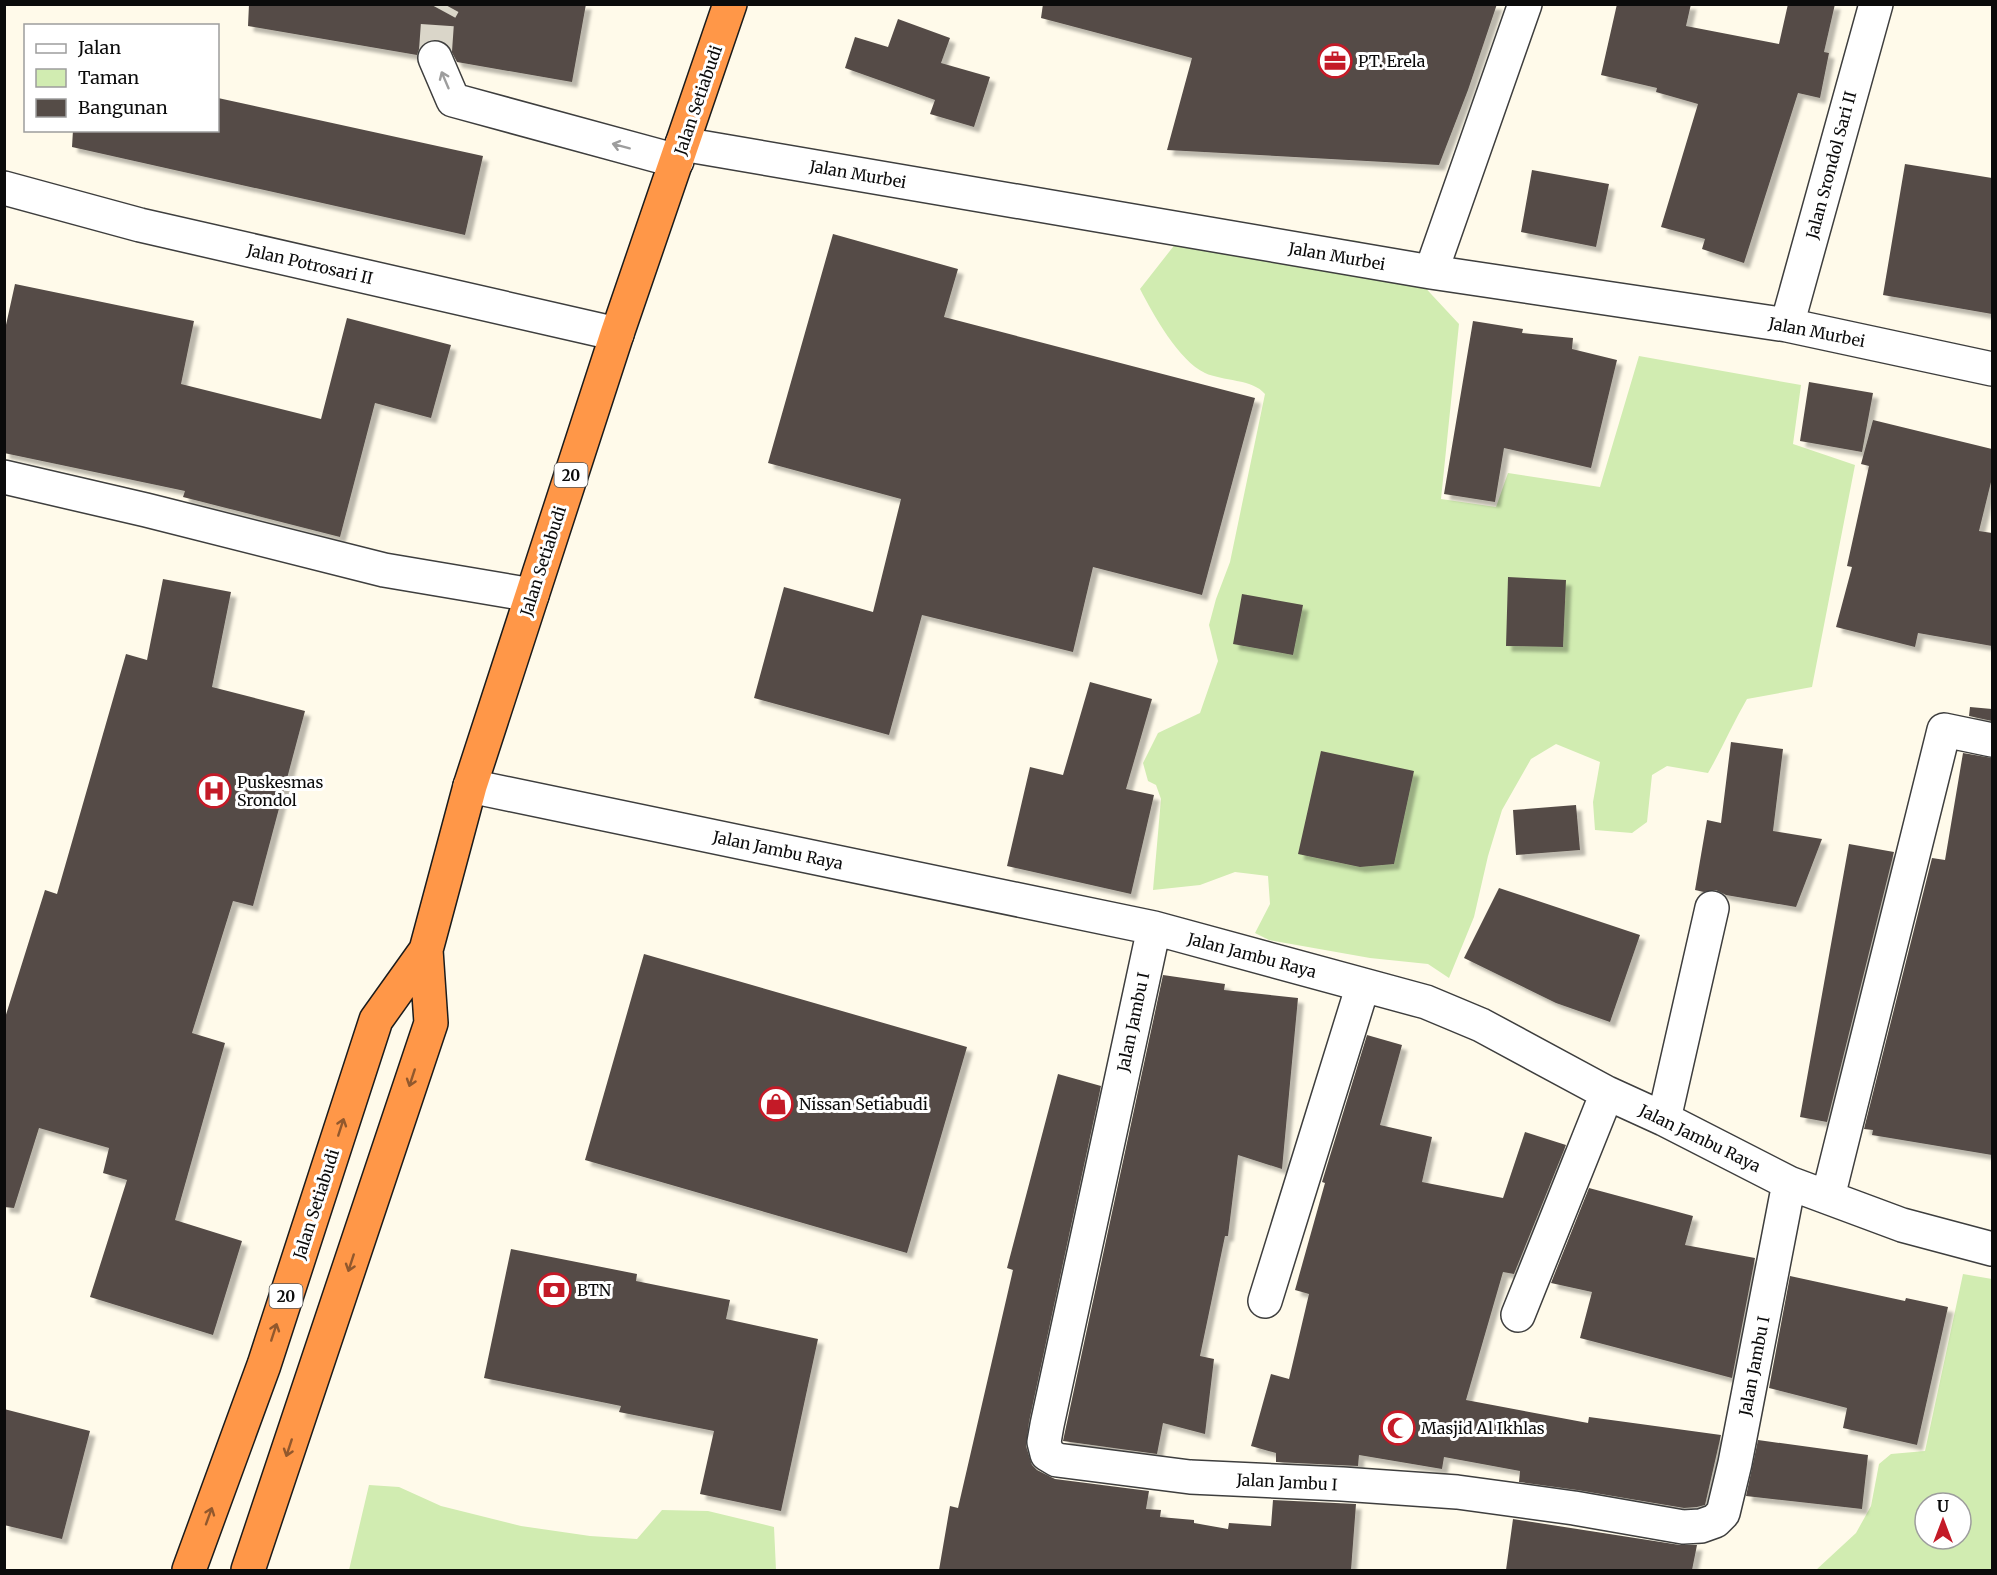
<svg xmlns="http://www.w3.org/2000/svg" width="1997" height="1575" font-family="Merriweather,serif">
	<style>
		.green { fill: #d1ecb1; fill-rule: evenodd }
		.building { fill: #554c47; filter: url(#shadow) }
		.lines { fill: none; stroke-linecap: round; stroke-linejoin: round }
		.minor-tunnel { stroke: #dad6c9; stroke-width: 33; stroke-dasharray: 33 16; stroke-linecap: butt }
		.minor-casing { stroke: #3e3e3e; stroke-width: 36 }
		.highway-casing { stroke: #1c1c1c; stroke-width: 36 }
		.minor { stroke: #fff; stroke-width: 33 }
		.highway { stroke: #ff9748; stroke-width: 33 }
		.oneway { stroke: #9d9d9d }
		.oneway2 { stroke: #91582d }
		.labels { text-anchor: middle; dominant-baseline: central; stroke-width: 6; stroke-linejoin: round; paint-order: stroke }
		.shield { fill: #fff; stroke: #545454; stroke-width: 1.5 }
		.shield-label { font-size: 15px; font-weight: bold; fill: #0b0b0b }
		.poi-label { font-size: 16px; fill: #0b0b0b; stroke: #fff; text-anchor: start }
		.street-label { font-size: 16px; fill: #0b0b0b; stroke: #fff }
	</style>
	<defs>
		<filter id="shadow"><feDropShadow dx="5.5" dy="5.5" stdDeviation="1.5" flood-color="#0004"/></filter>
	</defs>
	<rect width="100%" height="100%" fill="#fffaea"/>
	<path class="green" d="M1191 224 1230 225 1359 241 1405 266 1459 324 1441 499 1496 507 1508 473 1600 487 1639 356 1801 385 1793 444 1855 465 1812 687 1747 699C1733 723 1722 749 1708 773L1667 766 1652 775 1647 822 1632 833 1595 830 1593 802 1600 762 1556 744 1531 759 1502 810 1488 856 1474 917 1449 978 1428 964 1370 958 1269 940 1255 933 1270 904 1268 876 1235 872 1200 885 1153 890 1161 799 1156 785 1148 781 1143 763 1158 733 1200 713 1218 661 1209 625 1216 599 1230 562 1265 394C1253 379 1222 381 1205 373 1179 361 1153 314 1140 289Z
		M1963 1274 1992 1279V1570H1816L1856 1533 1871 1506 1879 1464 1891 1454 1925 1451ZM1925 1503H1961V1539H1925Z
		M369 1485 399 1487 441 1506 521 1526 590 1536 637 1539 662 1510 708 1511 774 1527 776 1570H349Z"/>
	<path class="building" d="M249 4H586L572 82 457 62 447 43 438 40 427 41 420 46 417 55 248 26Z
		M1043 4H1497L1468 90 1439 165 1167 150 1192 58 1041 18Z
		M1617 4H1691L1686 26 1779 44 1788 4H1835L1824 52 1829 53 1820 98 1798 93 1744 263 1702 249 1705 239 1661 227 1698 104 1656 92 1657 88 1601 75Z
		M898 19 950 38 941 63 990 77 974 127 930 114 935 100 845 68 855 37 888 47Z
		M218 98 483 156 465 235 72 147 73 130H218Z
		M1905 164 1992 178V314L1883 295Z
		M1532 170 1609 184 1596 247 1521 232Z
		M833 234 958 269 944 317 1255 398 1202 595 1093 567 1073 652 922 615 889 735 754 698 784 587 873 612 901 499 768 463Z
		M15 284 194 321 181 384 321 419 347 318 451 345 431 418 375 403 340 537 183 497 185 491 4 453V334Z
		M1473 321 1523 329 1522 333 1573 338 1572 349 1617 360 1591 468 1504 448 1495 502 1444 494Z
		M1809 382 1873 393 1862 452 1800 441Z
		M1873 420 1992 449V478L1979 531 1992 533V646L1918 633 1915 647 1836 627 1852 567 1847 566 1869 466 1861 464Z
		M1508 577 1566 580 1563 647 1506 646Z
		M163 579 231 592 212 687 305 711 253 906 233 901 192 1033 225 1043 175 1220 242 1241 213 1335 90 1297 127 1180 103 1173 109 1148 39 1128 14 1208 4 1207V1021L45 890 57 894 126 654 147 660Z
		M1242 594 1303 605 1293 655 1233 644Z
		M1090 682 1152 699 1126 789 1154 795 1131 894 1007 866 1030 767 1063 775Z
		M1970 707 1992 709V721L1969 716Z
		M1731 742 1783 749 1773 831 1822 839 1796 907 1726 895 1716 890 1704 892 1695 890 1707 820 1721 823Z
		M1321 751 1414 771 1394 864 1360 867 1298 854Z
		M1963 753 1992 758V1155L1872 1135 1873 1130 1864 1129 1932 858 1945 860Z
		M1576 805 1580 850 1516 855 1513 810Z
		M1849 844 1894 852 1827 1122 1800 1117Z
		M1499 888 1640 935 1610 1022 1556 1003 1464 958Z
		M644 954 967 1047 907 1253 585 1160Z
		M1163 975 1225 984 1224 990 1298 998 1282 1169 1238 1155 1228 1236H1225L1200 1356 1214 1359 1205 1434 1163 1423 1157 1454 1063 1441Z
		M1367 1035 1402 1045 1380 1125 1432 1137 1422 1182 1503 1198 1525 1132 1566 1145 1514 1274 1503 1272 1466 1400 1588 1423 1589 1417 1721 1435 1705 1505 1697 1507 1684 1508 1577 1490 1519 1482 1520 1471 1444 1457 1442 1469 1359 1455 1358 1466 1276 1462V1453L1251 1446 1271 1374 1289 1379 1309 1294 1295 1290 1325 1183 1322 1182Z
		M1058 1074 1101 1086 1029 1422 1026 1446 1032 1465 1037 1470 1055 1479 1149 1491 1146 1509 1161 1510 1160 1517 1194 1520V1523L1228 1529 1229 1523 1271 1526 1273 1500 1356 1504 1351 1570H939L950 1506 958 1508 1013 1270 1007 1268Z
		M1589 1188 1693 1216 1685 1245 1755 1258 1732 1378 1580 1338 1592 1292 1551 1283Z
		M511 1249 637 1274 636 1281 730 1300 726 1319 818 1339 781 1511 700 1494 714 1431 619 1412 621 1406 484 1378Z
		M1790 1276 1905 1301 1906 1298 1948 1307 1917 1445 1843 1428 1847 1408 1769 1388Z
		M4 1409 90 1431 62 1539 4 1525Z
		M1758 1440 1868 1455 1862 1509 1746 1496Z
		M1513 1519 1680 1545H1697L1692 1570H1506Z"/>
	<g class="lines">
		<path class="minor-tunnel" d="M435 58 438 15 444 4"/>
		<defs>
			<path id="minor" d="M435 58 453 100 677 161
				M682 144 1431 272 1787 325 1992 369
				M4 188 140 225 617 334
				M1431 272 1525 4
				M1787 325 1876 4
				M4 477 146 510 384 570 532 595
				M470 786 1154 928 1426 1002 1481 1025 1607 1093 1664 1119 1789 1183 1902 1225 1992 1249
				M1154 928 1047 1425 1044 1442 1047 1454 1057 1460 1190 1477 1342 1484 1457 1492 1574 1508 1683 1527 1701 1526 1715 1521 1723 1513 1735 1463 1789 1183
				M1664 1119 1712 908
				M1828 1197 1944 730 1992 740
				M1265 1301 1363 985
				M1518 1315 1607 1093"/>
			<path id="highway" d="M189 1570 264 1365 376 1020 426 950
				M248 1570 431 1023 426 950 470 786 617 334 730 4"/>
		</defs>
		<use href="#minor" class="minor-casing"/>
		<use href="#highway" class="highway-casing"/>
		<use href="#minor" class="minor"/>
		<use href="#highway" class="highway"/>
	</g>
	<defs><path id="oneway-shaft" d="M-6 0H5M1.5-3L5.5 0L1.5 3" fill="none" stroke-width="1.6" stroke-linecap="round" stroke-linejoin="round" transform="scale(1.5)"/></defs>
	<g class="oneway">
		<use href="#oneway-shaft" transform="translate(445 80) rotate(-113)"/>
		<use href="#oneway-shaft" transform="translate(621 146) rotate(-165)"/>
	</g>
	<g class="oneway2">
		<use href="#oneway-shaft" transform="translate(412 1078) rotate(108)"/>
		<use href="#oneway-shaft" transform="translate(341 1127) rotate(-72)"/>
		<use href="#oneway-shaft" transform="translate(351 1263) rotate(108)"/>
		<use href="#oneway-shaft" transform="translate(274 1332) rotate(-72)"/>
		<use href="#oneway-shaft" transform="translate(289 1448) rotate(108)"/>
		<use href="#oneway-shaft" transform="translate(209 1516) rotate(-70)"/>
	</g>
	<defs>
		<symbol id="office-ring" viewBox="-11 -11 22 22"><circle r="9.5" fill="#fff" stroke="#c41a27" stroke-width="1.5"/><path d="M-6-3h4V-5.5h4V-3h4V5H-6ZM-1-4.5V-3h2v-1.5ZM-6 0V1H6V0Z" fill="#c41a27"/></symbol>
		<symbol id="hospital-ring" viewBox="-11 -11 22 22"><circle r="9.5" fill="#fff" stroke="#c41a27" stroke-width="1.5"/><path d="M-5-5h3v3.5h4V-5h3V5h-3V1.5h-4V5h-3Z" fill="#c41a27"/></symbol>
		<symbol id="shop-ring" viewBox="-11 -11 22 22"><circle r="9.5" fill="#fff" stroke="#c41a27" stroke-width="1.5"/><path d="M-5-2.5h2.3a2.7 3.5 0 0 1 5.4 0H5L5.5 6h-11ZM-1.5-2.5h3a1.5 2.3 0 0 0-3 0Z" fill="#c41a27"/></symbol>
		<symbol id="bank-ring" viewBox="-11 -11 22 22"><circle r="9.5" fill="#fff" stroke="#c41a27" stroke-width="1.5"/><path d="M-6-4H6V4H-6ZM0-2.3a2.3 2.3 0 1 0 0 4.6a2.3 2.3 0 1 0 0-4.6Z" fill="#c41a27"/></symbol>
		<symbol id="mosque-ring" viewBox="-11 -11 22 22"><circle r="9.5" fill="#fff" stroke="#c41a27" stroke-width="1.5"/><path d="M3.5-4.9A6 6 0 1 0 3.5 4.9A5 5 0 1 1 3.5-4.9Z" fill="#c41a27"/></symbol>
	</defs>
	<g fill-rule="evenodd">
		<use href="#office-ring" x="1316" y="42" width="38" height="38"/>
		<use href="#hospital-ring" x="195" y="772" width="38" height="38"/>
		<use href="#shop-ring" x="757" y="1085" width="38" height="38"/>
		<use href="#bank-ring" x="535" y="1271" width="38" height="38"/>
		<use href="#mosque-ring" x="1379" y="1409" width="38" height="38"/>
	</g>
	<g class="labels">
		<g class="shield">
			<rect x="554.5" y="463" width="33" height="24" rx="4.5"/>
			<rect x="269.5" y="1284" width="33" height="24" rx="4.5"/>
		</g>
		<g class="shield-label">
			<text x="571" y="475">20</text>
			<text x="286" y="1296">20</text>
		</g>
		<g class="poi-label">
			<text x="1358" y="61">PT. Erela</text>
			<text x="237" y="782">Puskesmas<tspan x="237" dy="18">Srondol</tspan></text>
			<text x="799" y="1104">Nissan Setiabudi</text>
			<text x="577" y="1290">BTN</text>
			<text x="1421" y="1428">Masjid Al Ikhlas</text>
		</g>
		<g class="street-label">
			<text transform="translate(698 100) rotate(-71)">Jalan Setiabudi</text>
			<text transform="translate(1831 165) rotate(-75)">Jalan Srondol Sari II</text>
			<text transform="translate(858 174) rotate(10)">Jalan Murbei</text>
			<text transform="translate(1337 256) rotate(10)">Jalan Murbei</text>
			<text transform="translate(310 264) rotate(13)">Jalan Potrosari II</text>
			<text transform="translate(1817 332) rotate(11)">Jalan Murbei</text>
			<text transform="translate(543 561) rotate(-72)">Jalan Setiabudi</text>
			<text transform="translate(778 850) rotate(12)">Jalan Jambu Raya</text>
			<text transform="translate(1252 955) rotate(15)">Jalan Jambu Raya</text>
			<text transform="translate(1133 1022) rotate(-78)">Jalan Jambu I</text>
			<text transform="translate(1700 1138) rotate(26)">Jalan Jambu Raya</text>
			<text transform="translate(316 1204) rotate(-72)">Jalan Setiabudi</text>
			<text transform="translate(1754 1366) rotate(-79)">Jalan Jambu I</text>
			<text transform="translate(1287 1482) rotate(3)">Jalan Jambu I</text>
		</g>
	</g>
	<rect width="1997" height="1575" fill="none" stroke="#0b0b0b" stroke-width="12"/>
	<rect x="24" y="24" width="195" height="108" fill="#ffffff" stroke="#9d9d9d" stroke-width="1.5"/>
	<rect x="36" y="44" width="30" height="9" fill="#ffffff" stroke="#9d9d9d" stroke-width="1.5"/>
	<text x="78" y="54" font-size="18" fill="#0b0b0b">Jalan</text>
	<rect x="36" y="69" width="30" height="18" fill="#d1ecb1" stroke="#9d9d9d" stroke-width="1.5"/>
	<text x="78" y="84" font-size="18" fill="#0b0b0b">Taman</text>
	<rect x="36" y="99" width="30" height="18" fill="#554c47" stroke="#9d9d9d" stroke-width="1.5"/>
	<text x="78" y="114" font-size="18" fill="#0b0b0b">Bangunan</text>
	<g transform="translate(1943 1521)"><circle r="28" fill="#ffffff" stroke="#9d9d9d" stroke-width="1.5"/>
	<path d="M0-4.5L10 22L0 15L-10 22Z" fill="#c41a27"/>
	<text y="-9" font-size="16" font-weight="bold" text-anchor="middle" fill="#0b0b0b">U</text>
	</g>
</svg>
